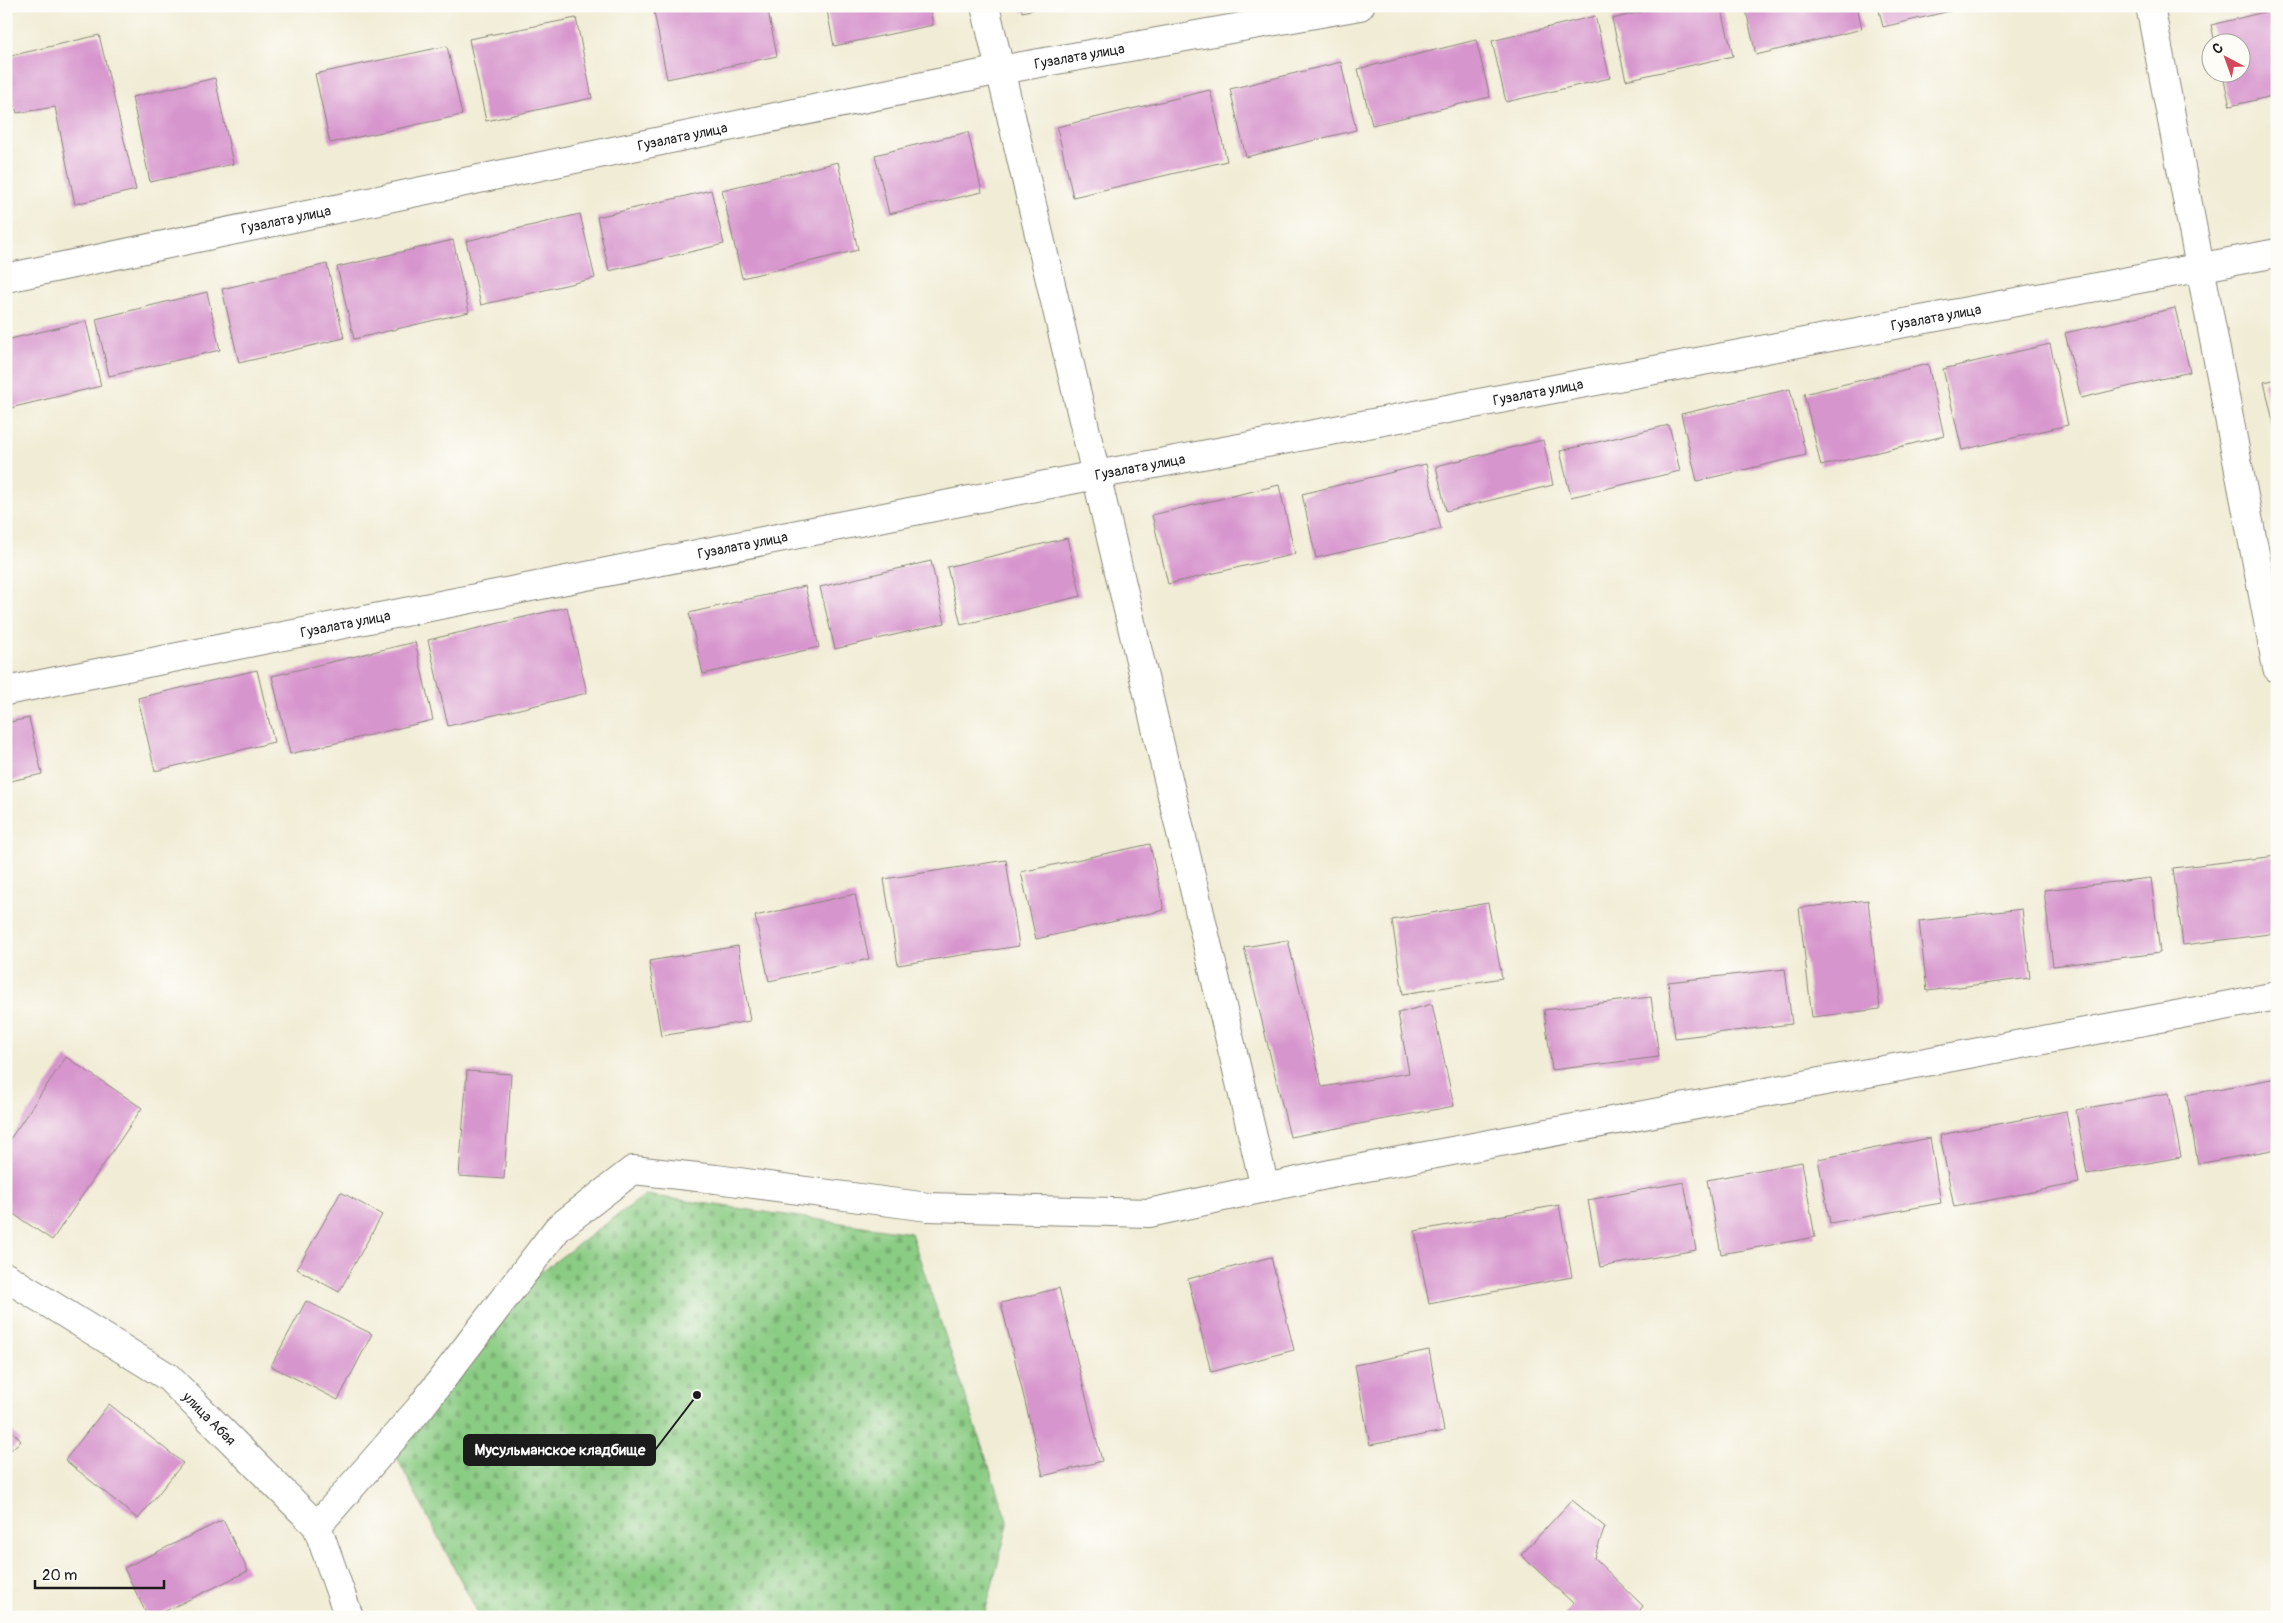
<svg xmlns="http://www.w3.org/2000/svg" width="2283" height="1623" font-family="Pangolin,sans-serif">
	<style>
		.cemetery { fill: url(#cemetery-stones); stroke: #547450 }
		.building { fill: #d795cd }
		.lines { fill: none; stroke-linecap: round; stroke-linejoin: round }
		.street-casing { stroke: #868478; stroke-width: 30 }
		.street { stroke: #fff; stroke-width: 28 }
		.labels { text-anchor: middle; dominant-baseline: central; stroke-width: 4; stroke-linejoin: round; paint-order: stroke }
		.street-label { font-size: 14px; fill: #1c1c1c; stroke: #fdfcf7 }
		.leader { fill: none; stroke: #1c1c1c; stroke-width: 2 }
		.callout-dot { fill: #1c1c1c; stroke: #fdfcf7; stroke-width: 2 }
		.callout { fill: #1c1c1c; stroke: #1c1c1c; stroke-width: 2 }
		.callout-label { font-size: 15px; text-anchor: middle; font-weight: bold; fill: #fff }
	</style>
	<defs>
		<pattern id="cemetery-stones" width="16" height="16" patternUnits="userSpaceOnUse" patternTransform="scale(1.25)"><rect width="16" height="16" fill="#8bcc84"/><path d="M2 7V4a2 2 0 0 1 4 0v3zM10 15v-3a2 2 0 0 1 4 0v3z" fill="#77af71"/></pattern>
	</defs>
	<rect width="100%" height="100%" fill="#fdfcf7"/>
	<filter id="ink" filterUnits="userSpaceOnUse"><feTurbulence type="fractalNoise" baseFrequency=".02" numOctaves="2"/><feDisplacementMap in="SourceGraphic" scale="10" xChannelSelector="R" yChannelSelector="G"/><feConvolveMatrix kernelMatrix="1 2 1 2 8 2 1 2 1" color-interpolation-filters="sRGB"/></filter>
	<filter id="wash" filterUnits="userSpaceOnUse"><feTurbulence type="fractalNoise" baseFrequency=".0096" numOctaves="4" result="noise"/><feDisplacementMap in="SourceGraphic" scale="20" xChannelSelector="R" yChannelSelector="G"/><feGaussianBlur stdDeviation="1.12" result="paint"/><feColorMatrix in="noise" values="0 0 0 0 0 0 0 0 0 0 0 0 0 0 0 0 0 1.4 0 .05"/><feComposite in="paint" operator="in"/></filter>
	<g filter="url(#wash)">
		<rect width="100%" height="100%" fill="#f1ecd5"/>
		<path class="cemetery" d="M645 1195 911 1233 1008 1524 984 1617H480L397 1458 460 1332Z"/>
		<g id="blocks">
			<path class="building" d="M653 6H767L777 56 667 79Z
				M826 6H929L933 25 834 46Z
				M1021 6H1043L1044 7 1022 12Z
				M1665 6H1721L1733 56 1626 80 1612 19Z
				M1745 6H1857L1862 29 1756 55Z
				M1878 6H1966L1967 7 1883 27Z
				M2277 9V95L2230 106 2222 72H2240V42H2215L2211 25Z
				M1595 16 1610 78 1506 102 1492 41Z
				M576 18 592 98 486 121 469 39Z
				M99 35 136 190 75 204 55 107 17 113 6 76V57Z
				M1476 40 1490 97 1372 125 1358 69Z
				M447 46 462 115 330 143 315 74Z
				M1341 62 1356 130 1246 157 1230 89Z
				M215 78 233 164 150 182 132 97Z
				M1210 90 1227 161 1073 197 1057 127Z
				M968 132 982 192 889 214 875 155Z
				M838 162 858 250 742 278 722 190Z
				M711 190 724 244 609 271 597 217Z
				M580 214 595 278 481 305 466 241Z
				M453 240 469 312 354 339 337 267Z
				M327 264 344 338 239 363 222 289Z
				M207 292 220 350 109 376 96 319Z
				M2175 308 2190 372 2081 398 2065 333Z
				M86 321 101 386 6 409V340Z
				M2050 344 2068 425 1962 450 1943 369Z
				M1928 364 1944 436 1821 466 1804 394Z
				M2277 379V434H2276L2264 382Z
				M1790 389 1806 455 1697 481 1681 414Z
				M1669 425 1680 471 1571 497 1560 451Z
				M1543 440 1553 485 1446 511 1436 466Z
				M1426 464 1441 529 1316 558 1302 494Z
				M1279 485 1295 554 1168 584 1152 515Z
				M1067 538 1081 596 961 625 947 567Z
				M931 561 945 623 835 649 820 587Z
				M805 586 819 647 703 674 689 613Z
				M567 607 587 693 448 726 428 640Z
				M415 642 433 720 290 754 272 676Z
				M257 670 274 742 155 771 138 698Z
				M29 718 42 774 6 782V723Z
				M1150 844 1164 910 1036 939 1021 872Z
				M2277 856V933L2183 945 2173 868Z
				M1006 860 1019 946 898 965 884 879Z
				M2151 878 2160 953 2053 966 2044 890Z
				M855 894 869 959 769 981 755 916Z
				M1868 900 1880 1009 1812 1017 1799 908Z
				M1488 903 1502 978 1403 994 1392 920Z
				M2022 909 2030 978 1927 991 1919 921Z
				M1288 940 1322 1087 1409 1073 1398 1013 1432 1004 1454 1106 1290 1137 1244 947Z
				M738 946 750 1021 661 1036 649 961Z
				M1785 969 1792 1024 1675 1038 1668 982Z
				M1651 997 1659 1057 1552 1070 1544 1010Z
				M66 1057 142 1108 52 1240 6 1209V1145Z
				M467 1071 511 1074 504 1179 459 1176Z
				M2277 1078V1149L2198 1164 2186 1095Z
				M2169 1093 2181 1157 2087 1174 2076 1110Z
				M2066 1111 2079 1183 1954 1207 1940 1135Z
				M1930 1138 1941 1203 1830 1223 1818 1159Z
				M1802 1162 1815 1237 1721 1254 1707 1180Z
				M1684 1182 1696 1250 1600 1267 1588 1200Z
				M341 1192 382 1215 339 1292 297 1269Z
				M1559 1205 1572 1277 1429 1304 1415 1231Z
				M1271 1257 1294 1350 1211 1372 1188 1279Z
				M1059 1288 1102 1461 1043 1476 1001 1303Z
				M306 1301 372 1334 338 1400 271 1366Z
				M1429 1350 1444 1431 1370 1445 1355 1365Z
				M109 1404 183 1463 138 1519 65 1460Z
				M6 1424 21 1441 6 1454Z
				M1572 1500 1605 1527 1594 1558 1643 1606 1635 1617H1563L1573 1603 1521 1555Z
				M223 1520 248 1571 153 1617H148L124 1568Z"/>
		</g>
	</g>
	<g filter="url(#ink)">
		<use href="#blocks" fill-opacity="0" stroke="#868478" stroke-width="1"/>
		<g class="lines">
			<defs>
				<g id="street">
					<path d="M985 6 1265 1188"/>
					<path d="M2150 6 2277 668"/>
					<path id="s1" d="M6 278 1000 70 1360 6"/>
					<path id="s2" d="M6 691 1096 475 2277 253"/>
					<path id="s3" d="M6 1277 168 1377 317 1526 349 1617"/>
					<path d="M317 1526 420 1408 558 1228 633 1170 716 1179 928 1207 1149 1213 1335 1173 2277 996"/>
				</g>
			</defs>
			<use href="#street" class="street-casing"/>
			<use href="#street" class="street"/>
		</g>
	</g>
	<g class="labels">
		<g class="street-label">
			<text stroke="none"><textPath href="#s1" startOffset="1096">Гузалата улица</textPath></text>
			<text stroke="none"><textPath href="#s1" startOffset="691">Гузалата улица</textPath></text>
			<text stroke="none"><textPath href="#s1" startOffset="286">Гузалата улица</textPath></text>
			<text stroke="none"><textPath href="#s2" startOffset="1966">Гузалата улица</textPath></text>
			<text stroke="none"><textPath href="#s2" startOffset="1561">Гузалата улица</textPath></text>
			<text stroke="none"><textPath href="#s2" startOffset="1156">Гузалата улица</textPath></text>
			<text stroke="none"><textPath href="#s2" startOffset="751">Гузалата улица</textPath></text>
			<text stroke="none"><textPath href="#s2" startOffset="346">Гузалата улица</textPath></text>
			<text stroke="none"><textPath href="#s3" startOffset="249">улица Абая</textPath></text>
		</g>
	</g>
	<path class="leader" d="M697 1395L655 1450"/>
	<circle class="callout-dot" cx="697" cy="1395" r="5"/>
	<rect class="callout" x="464" y="1435" width="191" height="30" rx="5"/>
	<g class="callout-label">
		<text x="560" y="1455">Мусульманское кладбище</text>
	</g>
	<rect width="2283" height="1623" fill="none" stroke="#fdfcf7" stroke-width="25"/>
	<g transform="translate(2226 58) rotate(319)"><circle r="24" fill="#fdfcf7" stroke="#a3a29f"/>
	<path d="M0-4L9 19L0 12L-9 19Z" fill="#d1495b"/>
	<text y="-8" font-size="14" font-weight="bold" text-anchor="middle" fill="#1c1c1c">С</text>
	</g>
	<path d="M35 1580v8h129v-8" fill="none" stroke="#1c1c1c" stroke-width="2.5"/>
	<text x="42" y="1580" font-size="15" fill="#1c1c1c" stroke="#fdfcf7" stroke-width="4" paint-order="stroke">20 m</text>
</svg>
